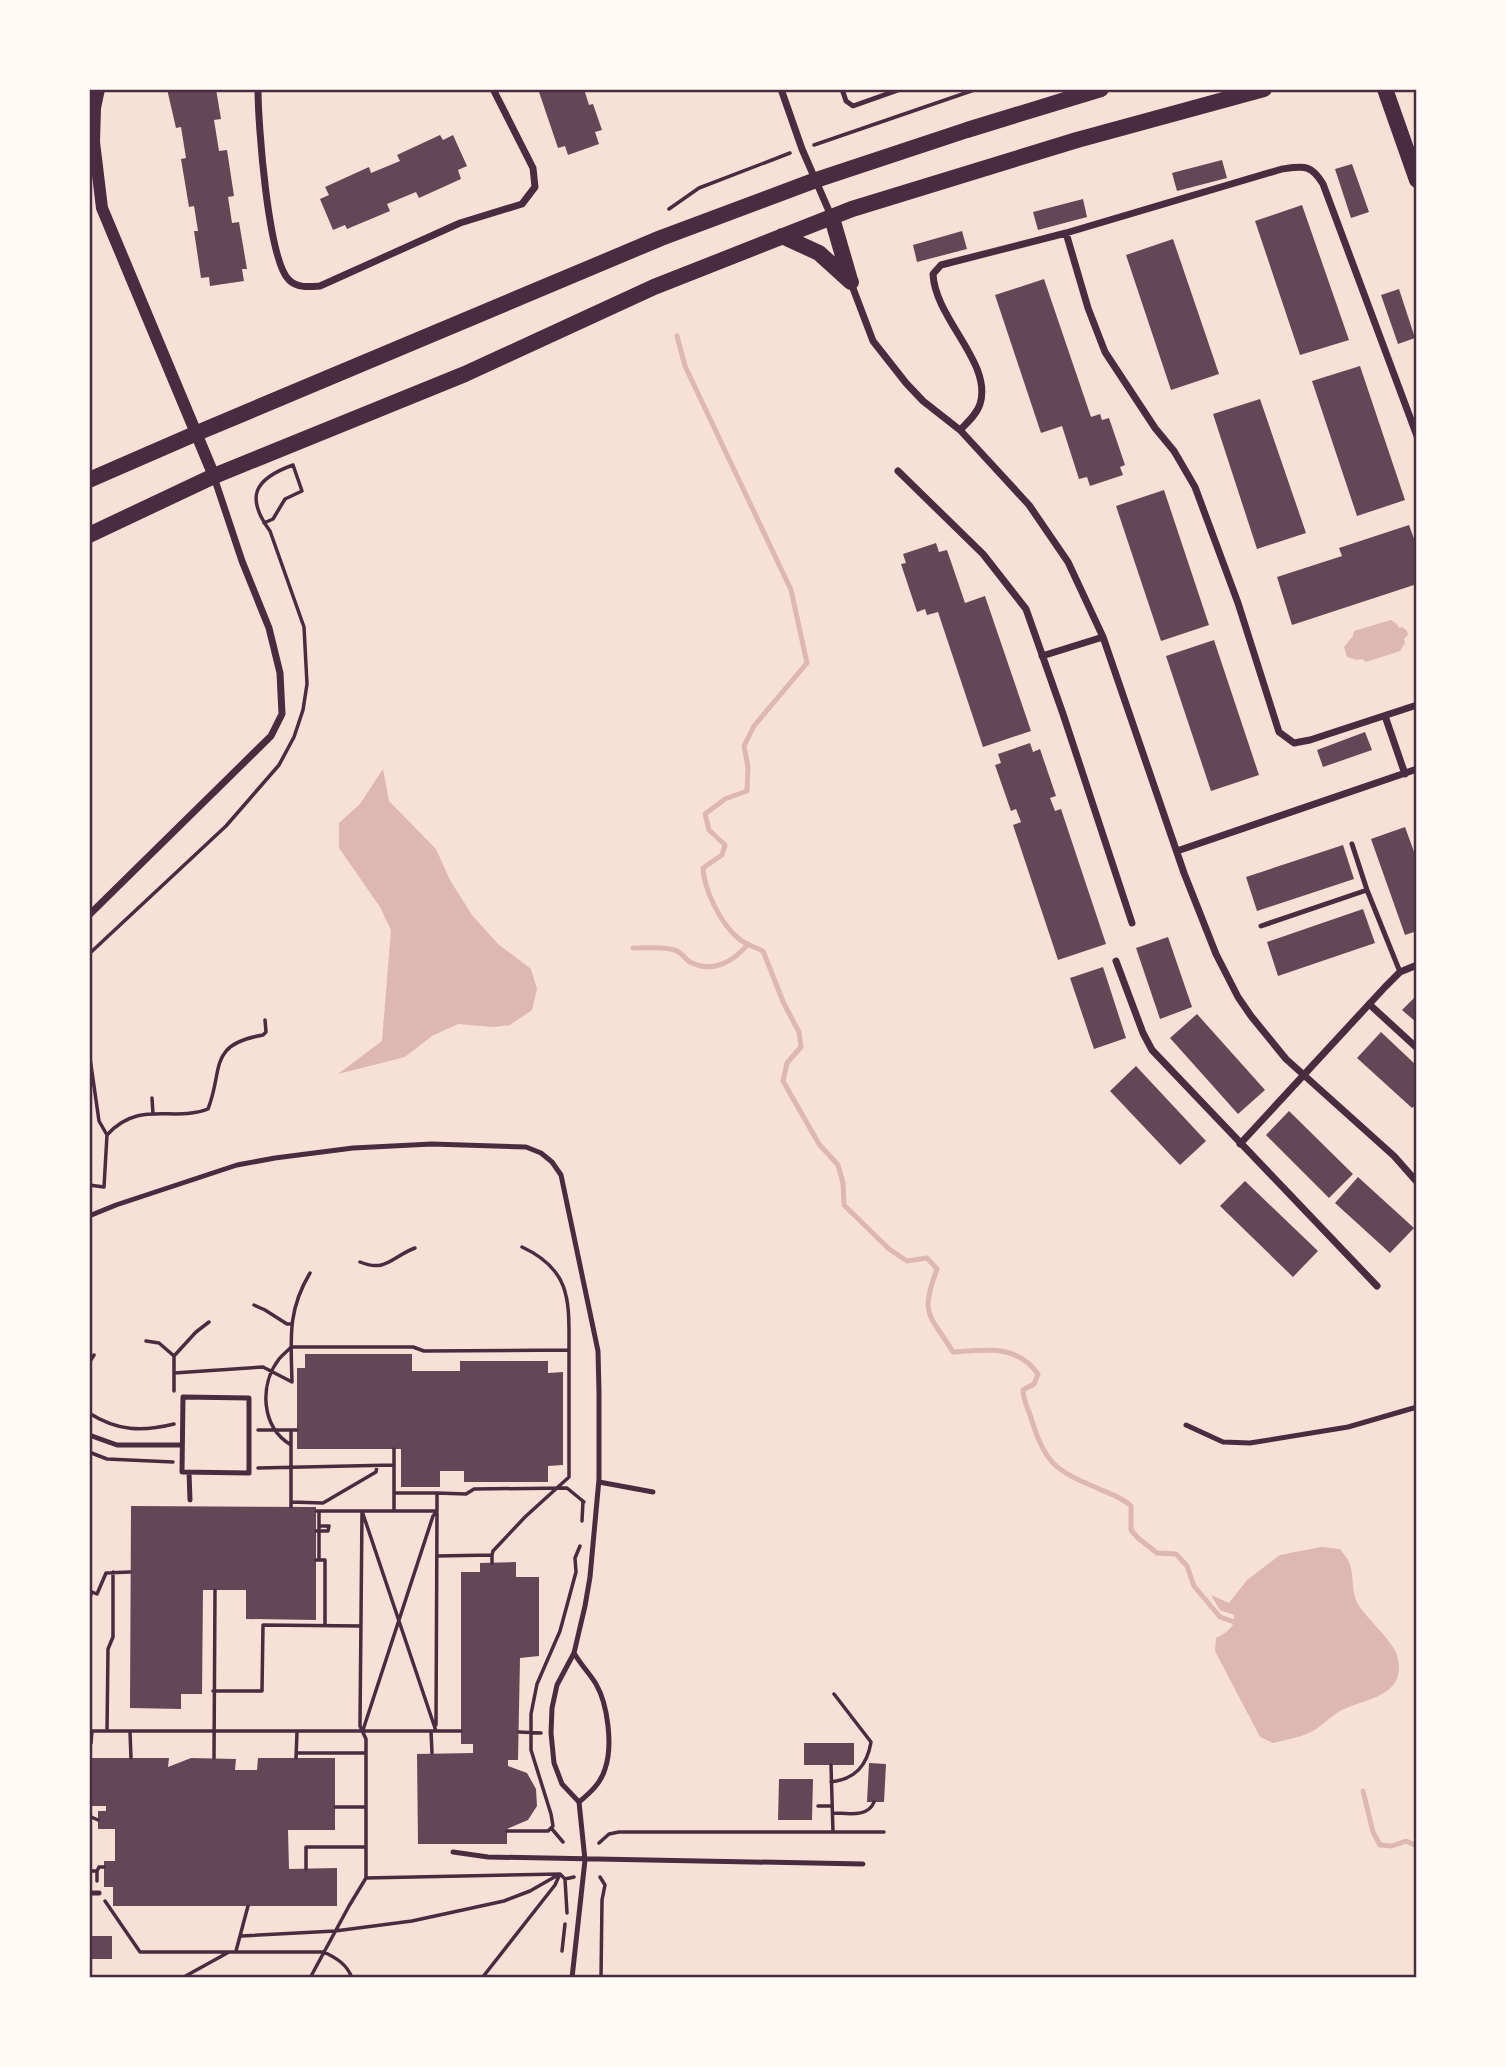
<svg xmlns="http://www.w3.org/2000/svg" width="1506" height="2067" font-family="'Source Sans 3',sans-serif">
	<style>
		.water { fill: #dcb8b0 }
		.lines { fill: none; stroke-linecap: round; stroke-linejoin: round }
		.stream { stroke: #dcb8b0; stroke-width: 5 }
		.building { fill: #644757 }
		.path { stroke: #4a2c40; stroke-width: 3.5 }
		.service { stroke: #4a2c40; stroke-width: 5 }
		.minor { stroke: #4a2c40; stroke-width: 7 }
		.tertiary { stroke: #4a2c40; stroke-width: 12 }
		.primary { stroke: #4a2c40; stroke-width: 16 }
		.neatline { fill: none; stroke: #4a2c40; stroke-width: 2.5 }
	</style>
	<rect width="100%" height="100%" fill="#f7e1d7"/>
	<path class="water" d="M1391 620 1397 624 1399 628 1402 627 1407 631 1408 635 1404 639 1405 643 1400 651 1366 662 1362 659 1357 660 1347 657 1344 647 1353 636 1354 631Z
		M383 769 389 801 436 849 450 880 472 915 498 944 531 969 537 989 532 1010 510 1025 494 1027 458 1024 432 1036 405 1057 338 1074 382 1041 391 930 380 907 339 848V823L360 804Z
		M1321 1547 1340 1549C1343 1553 1347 1558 1349 1562 1355 1576 1350 1591 1358 1604 1367 1619 1392 1640 1397 1655 1409 1697 1365 1698 1340 1711 1330 1717 1317 1730 1309 1733 1298 1738 1284 1740 1273 1743L1260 1737 1215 1651 1216 1638C1226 1633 1236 1627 1234 1615L1220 1610 1211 1595 1229 1603 1247 1580 1280 1555Z"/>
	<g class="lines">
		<path class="stream" d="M677 336 685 366 791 590 807 663 754 726 744 746 748 767 747 791 725 799 705 814 709 830 725 845 722 855 703 868C704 890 721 924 738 938 744 944 755 947 763 951L784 1004 799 1032 801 1047 787 1063 783 1081 819 1144 838 1165 843 1183 844 1205 889 1249 907 1261 927 1258 937 1269C919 1316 930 1314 953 1352 986 1350 1017 1344 1038 1374L1034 1384 1023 1390C1023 1401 1029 1410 1032 1421 1045 1464 1057 1471 1097 1488 1109 1494 1121 1496 1131 1506V1530L1138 1538 1157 1553 1176 1554 1187 1566 1194 1586 1220 1617 1240 1624
			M633 948C644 948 668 946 677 951 682 953 685 959 690 962 713 974 734 961 748 944
			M1363 1791 1373 1832 1380 1845 1392 1846 1406 1841 1417 1846"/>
	</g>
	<path class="building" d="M167 89H216L221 119 214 120 219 151 227 150 234 196 228 197 232 223 239 222 247 269H242L244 281 210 286 209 277 201 278 194 231H198L194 206 189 207 181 159 186 158 181 127 176 128Z
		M538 89H584L589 105 593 104 602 130 595 132 599 144 568 155 565 146 558 148Z
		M440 135 443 140 453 135 467 166 458 170 461 179 419 198 416 192 387 204 390 211 347 229 345 225 333 230 320 199 329 195 325 187 369 167 371 173 400 161 397 155Z
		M1222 160 1227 178 1177 191 1172 173Z
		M1352 164 1369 212 1351 218 1335 169Z
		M1083 199 1087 217 1038 230 1033 212Z
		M1302 205 1349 340 1300 355 1255 221Z
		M962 231 967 249 917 262 913 245Z
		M1173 239 1219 374 1171 390 1126 255Z
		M1044 279 1091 417 1100 414 1102 420 1109 418 1125 465 1120 467 1123 475 1090 486 1087 477 1079 479 1062 426 1041 433 995 295Z
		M1399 289 1415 338 1398 344 1381 295Z
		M1360 366 1405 500 1357 516 1312 381Z
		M1260 399 1306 533 1257 549 1213 414Z
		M1164 490 1209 625 1161 641 1116 506Z
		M1409 525 1417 547V584L1292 625 1277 577 1342 556 1339 548Z
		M936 543 939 552 947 550 965 603 985 596 1031 731 983 747 938 612 927 615 925 609 917 612 901 564 906 563 903 554Z
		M1214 640 1259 775 1211 791 1166 656Z
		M1365 732 1372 750 1323 767 1317 750Z
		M1030 743 1033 752 1040 749 1056 796 1050 798 1055 811 1061 809 1106 944 1058 960 1013 825 1021 822 1016 809 1011 811 995 765 1001 763 998 754Z
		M1405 827 1417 860V931L1405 935 1371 839Z
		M1343 845 1354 879 1257 911 1246 877Z
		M1363 909 1375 943 1278 976 1267 942Z
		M1168 937 1192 1007 1160 1019 1136 948Z
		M1103 967 1126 1038 1094 1049 1070 978Z
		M1417 995V1023L1402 1010Z
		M1197 1014 1265 1090 1238 1114 1170 1038Z
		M1381 1032 1417 1066V1104L1412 1108 1357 1058Z
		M1136 1066 1206 1141 1180 1165 1110 1091Z
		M1289 1111 1353 1174 1329 1198 1266 1135Z
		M1358 1177 1414 1228 1390 1253 1335 1203Z
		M1245 1181 1318 1251 1293 1277 1220 1206Z
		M305 1354H412V1371H460V1361H548V1373L563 1372V1465L548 1466V1482H464V1471H440V1487H401V1449H297V1368H305Z
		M131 1506 316 1507V1620L246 1619V1590H203L202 1694H181V1709L130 1708Z
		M516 1562V1577H539V1656L520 1658 518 1760H508V1766L527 1773 536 1789 537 1806 528 1820 507 1829V1844H418L417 1754 473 1753V1744H461V1572H480V1563Z
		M804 1743H854V1765H804Z
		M91 1758H169L168 1767 191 1758 236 1759 235 1770H257L258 1758H335V1830H288L289 1869 337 1868V1906H113V1887H104V1861H115V1829H98V1811H106V1806H91Z
		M869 1763 886 1764 884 1802H867Z
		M779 1779H813L812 1820H778Z
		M89 1936H112V1959H89Z"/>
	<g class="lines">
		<path class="path" d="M814 145 977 89
			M669 209 699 188 790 153
			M89 954 226 826 279 765 294 737 303 710 307 684 304 627 270 531C245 497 254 479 293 465L302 491 285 499 273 519 264 523
			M89 1051 99 1121 107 1135
			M152 1098 153 1114
			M89 1185 104 1187 107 1135C139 1099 173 1123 208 1109 224 1068 207 1045 263 1035L266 1032 265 1020
			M522 1247C572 1270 569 1302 569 1350
			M360 1262C386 1273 393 1256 415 1248
			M254 1305 265 1310 287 1324H291
			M146 1341 159 1343 174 1356V1391
			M174 1356 196 1332 209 1322
			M89 1363 94 1355
			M174 1373 263 1367 292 1382C291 1340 287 1311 310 1273
			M89 1413C117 1431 142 1432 174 1424
			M258 1430H297
			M291 1430V1445
			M394 1449V1511
			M89 1452 107 1459 173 1462
			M258 1468 394 1465
			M394 1493H437
			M291 1502 323 1503 376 1472 377 1466
			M291 1507V1445C261 1427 259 1385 279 1359 283 1354 288 1351 291 1347H413L424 1351 569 1350V1477L525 1517 493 1551 492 1555 437 1556
			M316 1511H437V1493L466 1494 474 1489 567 1488 584 1502
			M319 1511V1560
			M362 1511 360 1726 366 1739V1878L560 1874 565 1879 574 1877
			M363 1514 436 1731
			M582 1521 583 1501
			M316 1531H328L329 1526H319
			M492 1555V1563
			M316 1560H325V1625
			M89 1600 92 1592 97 1594 106 1573 130 1572
			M213 1691H262L263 1625 361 1626
			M436 1725 437 1513
			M363 1730 433 1516 437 1511
			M107 1731 108 1649 113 1637V1572
			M431 1731 432 1753
			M130 1732 131 1758
			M519 1732 541 1733
			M89 1743H91L92 1731H461
			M296 1753H366
			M214 1758 215 1590
			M296 1758 297 1732
			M831 1765 833 1832
			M831 1782C855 1779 867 1766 871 1742L834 1694
			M818 1806H832
			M335 1807H366
			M833 1813C847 1813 868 1818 874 1802
			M89 1816 98 1820
			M552 1829 563 1842
			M507 1831H548L553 1826 551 1814 531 1750V1714L537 1684 560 1631 576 1572 575 1558 580 1546
			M599 1843 609 1834 619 1832H884
			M306 1869V1847H366
			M89 1871H97V1881
			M97 1871 99 1867H104
			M600 1877 605 1885 602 1900 601 1978
			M565 1879 567 1913
			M105 1901 140 1952H324C336 1958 347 1964 352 1978
			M241 1936 335 1931 412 1921 504 1901 530 1891 558 1875
			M236 1951 248 1906
			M562 1951 565 1924
			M182 1978 229 1952
			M310 1978 349 1906 366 1878
			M482 1978 555 1885 559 1876"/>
		<path class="service" d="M842 89 846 101 853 106 901 89
			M1352 844 1367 890 1400 972
			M1261 926 1367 890
			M89 1216 116 1205 237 1165 275 1158 353 1148 432 1144 526 1147 541 1153 552 1162 561 1175 598 1351 599 1392V1479L590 1577 585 1606 574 1653 557 1685 552 1708 551 1733 554 1763 562 1784 579 1802 585 1860 572 1978
			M183 1397 249 1398V1473L182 1472Z
			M1186 1425 1223 1442 1250 1443 1348 1427 1417 1407
			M89 1435 117 1445H182
			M189 1472 190 1500
			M599 1482 653 1492
			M574 1653C581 1665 590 1674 596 1684 608 1705 613 1746 605 1769 601 1783 590 1793 579 1802
			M453 1852 488 1857 863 1864
			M89 1893H99"/>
		<path class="minor" d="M258 89C258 123 268 260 289 280 297 288 309 287 320 286L460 223 522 204 535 187 533 168 493 89
			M781 89 802 149 832 218
			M1066 233 1088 308 1105 352 1155 428 1174 451 1195 487 1238 603 1279 732 1294 743 1310 740 1417 705
			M851 283 873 341 906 383 923 401 960 430 1029 505 1068 562 1103 637 1184 873 1216 954 1238 997 1251 1016 1286 1059 1394 1156 1417 1182
			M960 430C967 423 977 414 980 404 993 363 935 319 933 274L941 265 1066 233 1282 169C1304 166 1311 164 1323 184L1417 436
			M898 471 983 554 1026 609 1063 714 1132 923
			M1042 656 1103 637
			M1385 716 1405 774
			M1177 851 1417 769
			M89 915 271 736 282 714 280 673 269 628 242 561 214 477
			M1116 961 1143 1033 1152 1050 1377 1286
			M1369 1004 1417 1048
			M1240 1144 1385 987 1400 972 1417 965"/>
		<path class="tertiary" d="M99 89 95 108 94 142 102 208 214 476"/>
		<path class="primary" d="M1385 89 1417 180
			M832 218 850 280
			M782 236 819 253 851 282
			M89 480 197 433 661 238 816 180 967 130 1101 89
			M89 535 214 476 465 374 654 287 852 209 1077 140 1264 89"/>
	</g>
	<rect width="1506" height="2067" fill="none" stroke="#fffaf5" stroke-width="182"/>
	<rect x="91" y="91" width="1324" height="1885" class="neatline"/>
</svg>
